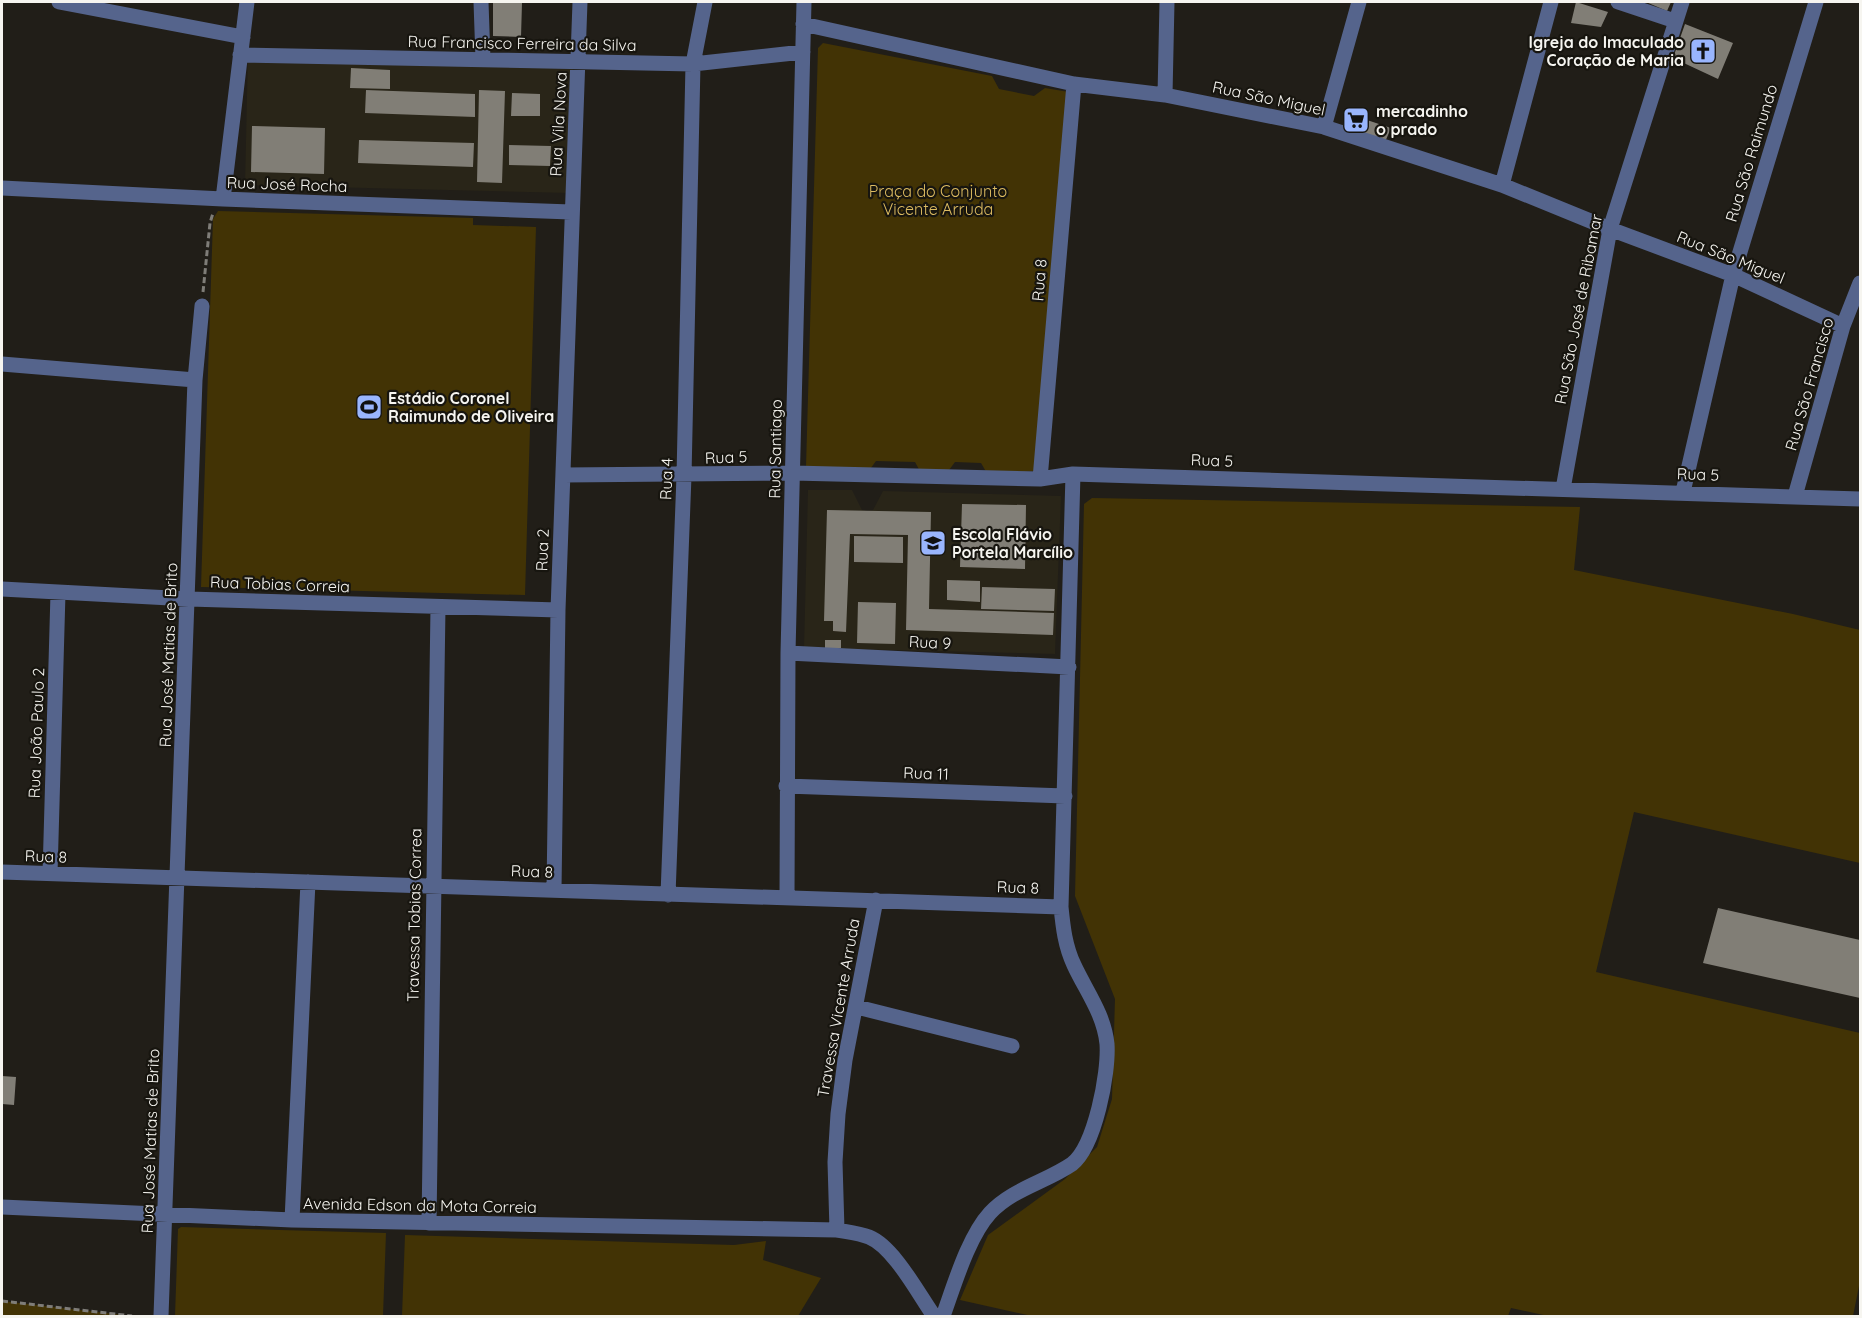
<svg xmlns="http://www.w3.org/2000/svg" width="1862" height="1318" font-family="Quicksand,sans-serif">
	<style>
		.built { fill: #292518 }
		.green { fill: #423305 }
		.building { fill: #817e76 }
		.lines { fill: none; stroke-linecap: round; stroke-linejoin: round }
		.path { stroke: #7f7d78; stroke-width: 3; stroke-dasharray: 6 3; stroke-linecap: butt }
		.street { stroke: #55648c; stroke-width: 15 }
		.labels { text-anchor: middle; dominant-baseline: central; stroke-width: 4.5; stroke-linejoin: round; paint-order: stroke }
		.poi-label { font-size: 16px; font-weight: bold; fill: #f6f5f0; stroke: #17150f; text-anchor: start }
		.street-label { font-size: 16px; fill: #f6f5f0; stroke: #17150f }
		.park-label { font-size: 16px; fill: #ddbc61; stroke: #17150f }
	</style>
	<rect width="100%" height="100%" fill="#211e18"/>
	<path class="built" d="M248 51 573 59 570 193 245 185Z
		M808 490H852L862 510 867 511 873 510 883 491 1061 496 1055 654 804 648Z"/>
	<path class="green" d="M823 43 992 76 999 89 1034 96 1045 88 1069 92 1035 471 988 475 981 463 955 462 946 474 921 473 915 462 876 461 868 472 806 467 818 48Z
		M218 211 473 218V225L536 227 525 595 201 587 213 219Z
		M1092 498 1580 507 1574 570 1793 614 1860 630V863L1634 812 1596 972 1860 1033V1281L1853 1316H1548L1511 1308 1508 1316H1032L960 1300 988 1235 1065 1179 1097 1147 1112 1099 1115 999 1075 896 1084 504Z
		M181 1227 386 1233 383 1316H175L178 1229Z
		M405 1235 734 1245 766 1241 763 1260 821 1278 798 1316H402Z
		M2 1301 132 1316H2Z"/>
	<path class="building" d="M493 2 522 3 521 37 493 36Z
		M1576 2 1608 12 1601 27 1571 23Z
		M1646 2H1671L1667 11Z
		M1685 24 1733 43 1718 79 1673 58Z
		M351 68 390 70V89L350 88Z
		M366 90 475 94V117L365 113Z
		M479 90 505 91 502 183 477 182Z
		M512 93 540 94V116H511Z
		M1346 113 1391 128 1385 142 1342 128Z
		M252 126 325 128 324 174 251 172Z
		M359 140 474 143 473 167 358 163Z
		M509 145 551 146 550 166 509 165Z
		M962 504 1026 505 1025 569 960 567Z
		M827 510 931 512 929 609 1054 613 1053 635 906 630 908 535 850 534 846 632 833 631V621H824Z
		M854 536 903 537V563L854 562Z
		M947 580 980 581V602L947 600Z
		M982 587 1055 589 1054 611 981 609Z
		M858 602 896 603 895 644 857 643Z
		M825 640H841V648H825Z
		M1718 908 1860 940V998L1703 963Z
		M2 1076 16 1077 14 1105 2 1104Z"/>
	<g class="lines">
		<path class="path" d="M203 292 210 223 213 213
			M2 1301 132 1316"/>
		<path class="street" d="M59 2 243 37
			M481 2 483 59
			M1618 2 1675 21
			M803 24 1074 84 1165 95 1324 127 1502 185 1610 229 1733 275 1843 326
			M240 55 693 64 803 52
			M1165 95 1167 2
			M1324 127 1359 2
			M1502 185 1551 2
			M2 188 223 199 571 212
			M223 199 247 2
			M2 364 195 380
			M563 475 793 473 1040 479 1073 474 1860 499
			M1040 479 1074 84
			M1563 489 1610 229 1682 2
			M1683 492 1733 275 1816 2
			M1795 496 1843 326 1860 283
			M2 589 189 599 558 610
			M788 653 1069 667
			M786 786 1065 796
			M2 872 1061 907
			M50 874 58 593
			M554 890 558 610 580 2
			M668 895 684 476 693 64 705 2
			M787 898 788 653 804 2
			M857 1007 1012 1046
			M2 1207 292 1220 837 1230C848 1232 859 1233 869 1237 894 1247 919 1295 934 1316
			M292 1220 308 882
			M429 1223 438 607
			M837 1230 835 1162 838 1114 845 1060 876 900
			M161 1316 195 380 202 306
			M943 1316C954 1286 968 1237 990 1213 1012 1189 1046 1182 1072 1164 1095 1146 1109 1073 1107 1044 1104 1014 1086 991 1074 965 1065 946 1063 927 1061 907L1073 474"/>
	</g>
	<defs>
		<symbol id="church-square" viewBox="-11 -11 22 22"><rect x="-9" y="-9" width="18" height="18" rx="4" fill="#99b5fd" stroke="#17150f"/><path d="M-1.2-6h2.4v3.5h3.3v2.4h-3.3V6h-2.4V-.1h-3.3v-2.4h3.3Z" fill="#111"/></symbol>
		<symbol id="supermarket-square" viewBox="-11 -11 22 22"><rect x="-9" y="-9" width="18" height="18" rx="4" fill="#99b5fd" stroke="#17150f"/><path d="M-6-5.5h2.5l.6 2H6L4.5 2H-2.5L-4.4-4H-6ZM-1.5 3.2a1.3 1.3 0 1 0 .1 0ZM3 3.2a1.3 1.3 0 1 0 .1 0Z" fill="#111"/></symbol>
		<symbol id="stadium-square" viewBox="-11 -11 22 22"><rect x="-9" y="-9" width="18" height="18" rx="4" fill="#99b5fd" stroke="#17150f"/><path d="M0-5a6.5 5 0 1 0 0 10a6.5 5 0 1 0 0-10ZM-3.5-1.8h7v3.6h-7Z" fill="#111"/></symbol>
		<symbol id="school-square" viewBox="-11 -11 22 22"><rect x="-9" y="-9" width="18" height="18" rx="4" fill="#99b5fd" stroke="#17150f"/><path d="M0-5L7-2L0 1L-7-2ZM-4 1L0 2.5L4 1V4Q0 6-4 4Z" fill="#111"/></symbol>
	</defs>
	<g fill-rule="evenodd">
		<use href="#church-square" x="1688" y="36" width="30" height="30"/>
		<use href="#supermarket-square" x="1341" y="105" width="30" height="30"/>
		<use href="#stadium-square" x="354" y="392" width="30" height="30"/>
		<use href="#school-square" x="918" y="528" width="30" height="30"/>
	</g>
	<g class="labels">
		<g class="poi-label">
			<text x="1684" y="42" text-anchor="end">Igreja do Imaculado<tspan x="1684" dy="18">Coração de Maria</tspan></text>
			<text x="1376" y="111">mercadinho<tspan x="1376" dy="18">o prado</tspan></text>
			<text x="388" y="398">Estádio Coronel<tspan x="388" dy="18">Raimundo de Oliveira</tspan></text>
			<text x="952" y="534">Escola Flávio<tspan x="952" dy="18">Portela Marcílio</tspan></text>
		</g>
		<g class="street-label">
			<text transform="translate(522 43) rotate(1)">Rua Francisco Ferreira da Silva</text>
			<text transform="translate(1269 98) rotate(12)">Rua São Miguel</text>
			<text transform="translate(558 124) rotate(-87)">Rua Vila Nova</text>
			<text transform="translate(1751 153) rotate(-73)">Rua São Raimundo</text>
			<text transform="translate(287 184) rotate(2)">Rua José Rocha</text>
			<text transform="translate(1731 257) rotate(22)">Rua São Miguel</text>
			<text transform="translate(1039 280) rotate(-85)">Rua 8</text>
			<text transform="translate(1578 309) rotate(-79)">Rua São José de Ribamar</text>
			<text transform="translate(1809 384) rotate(-74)">Rua São Francisco</text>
			<text transform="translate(775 449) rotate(-89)">Rua Santiago</text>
			<text transform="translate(726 457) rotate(-2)">Rua 5</text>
			<text transform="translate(1212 460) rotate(2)">Rua 5</text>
			<text transform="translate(1698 474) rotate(2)">Rua 5</text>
			<text transform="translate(666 479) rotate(-88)">Rua 4</text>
			<text transform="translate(542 550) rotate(-88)">Rua 2</text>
			<text transform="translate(280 584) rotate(2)">Rua Tobias Correia</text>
			<text transform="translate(930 642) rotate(3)">Rua 9</text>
			<text transform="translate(168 655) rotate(-88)">Rua José Matias de Brito</text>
			<text transform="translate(36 733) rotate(-88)">Rua João Paulo 2</text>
			<text transform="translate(926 773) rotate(2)">Rua 11</text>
			<text transform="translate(46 856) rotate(2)">Rua 8</text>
			<text transform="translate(532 871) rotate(2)">Rua 8</text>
			<text transform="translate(1018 887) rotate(2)">Rua 8</text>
			<text transform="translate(414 915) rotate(-89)">Travessa Tobias Correa</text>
			<text transform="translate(838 1008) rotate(-80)">Travessa Vicente Arruda</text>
			<text transform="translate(150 1141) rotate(-88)">Rua José Matias de Brito</text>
			<text transform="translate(420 1205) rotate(1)">Avenida Edson da Mota Correia</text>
		</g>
		<g class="park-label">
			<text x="938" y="191">Praça do Conjunto<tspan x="938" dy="18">Vicente Arruda</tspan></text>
		</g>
	</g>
	<rect width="1862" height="1318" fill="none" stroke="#f6f5f0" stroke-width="6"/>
</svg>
